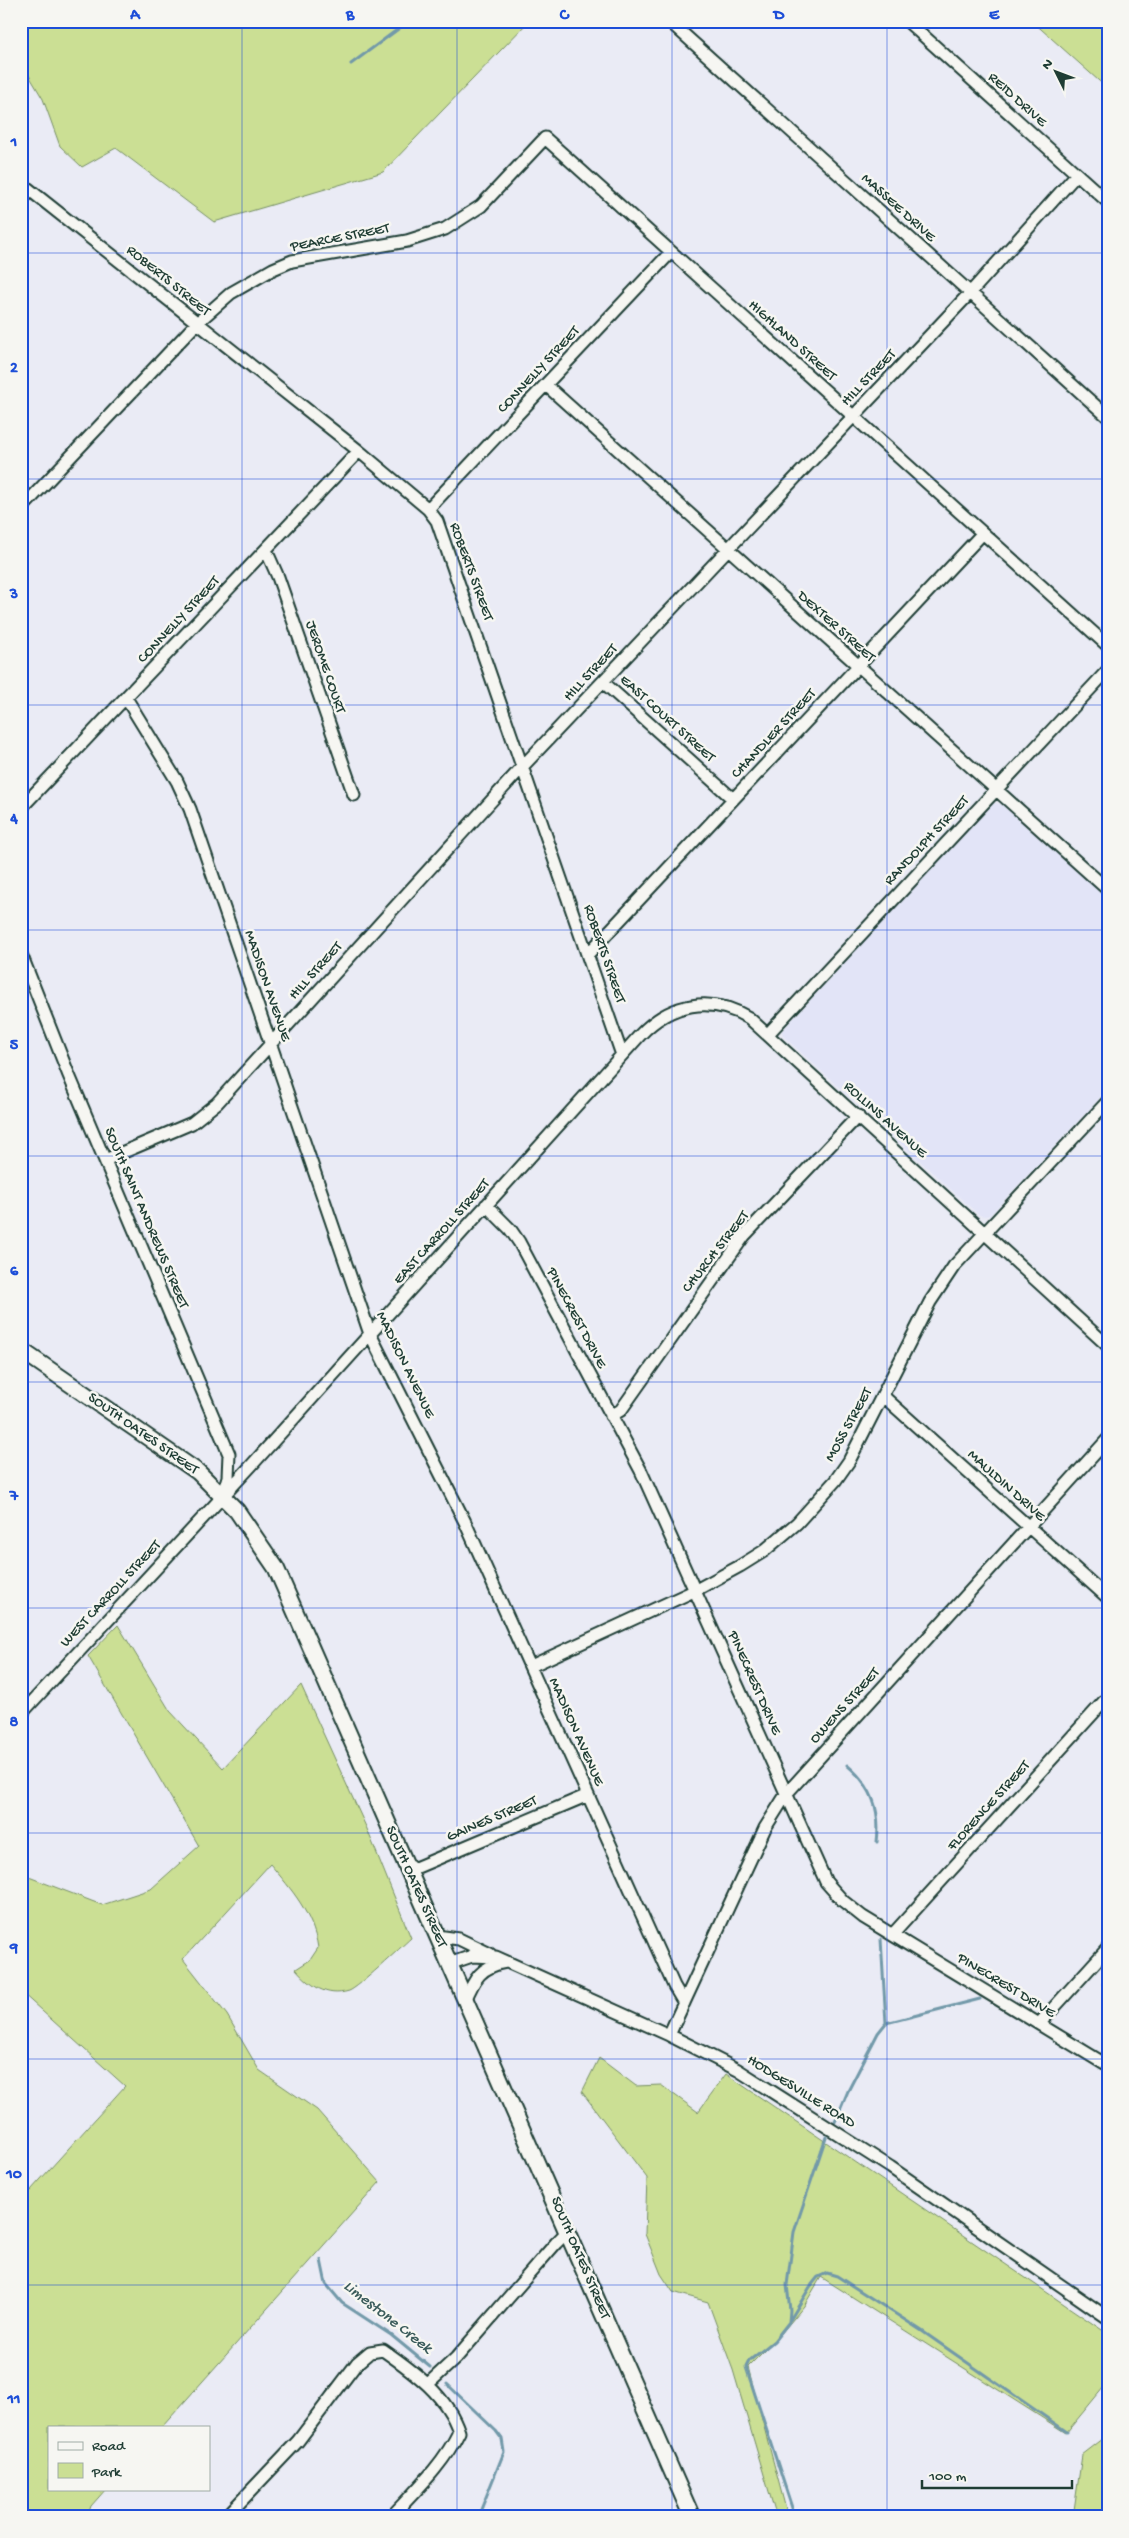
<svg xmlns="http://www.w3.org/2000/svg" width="1129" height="2538" font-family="'Gochi Hand',sans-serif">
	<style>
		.built { fill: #e2e4f7 }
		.green { fill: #cbdf94; stroke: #758e64 }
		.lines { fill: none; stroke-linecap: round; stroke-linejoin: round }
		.stream { stroke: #7299a9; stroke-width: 3 }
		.minor-casing { stroke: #1f3d34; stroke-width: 15 }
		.major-casing { stroke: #1f3d34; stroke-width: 19 }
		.minor { stroke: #f6f6f2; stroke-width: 11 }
		.major { stroke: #f6f6f2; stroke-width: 15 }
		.grid { fill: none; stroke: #1d4ed8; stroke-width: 1; stroke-opacity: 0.55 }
		.labels { text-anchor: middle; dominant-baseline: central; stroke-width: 5; stroke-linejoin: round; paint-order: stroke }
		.street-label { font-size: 15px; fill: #1f3d34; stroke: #f6f6f2 }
		.water-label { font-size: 16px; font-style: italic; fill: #3b5c5b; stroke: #f6f6f2 }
		.neatline { fill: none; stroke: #1d4ed8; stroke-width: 2 }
		.grid-label { font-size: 16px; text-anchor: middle; font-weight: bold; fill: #1d4ed8 }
	</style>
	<rect width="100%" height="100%" fill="#eaebf5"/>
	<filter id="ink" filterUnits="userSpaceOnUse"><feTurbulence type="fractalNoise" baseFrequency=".02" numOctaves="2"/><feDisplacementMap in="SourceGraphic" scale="10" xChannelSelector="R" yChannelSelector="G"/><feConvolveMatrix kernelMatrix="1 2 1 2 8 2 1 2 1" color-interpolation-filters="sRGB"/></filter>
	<g filter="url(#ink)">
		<path class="built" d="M995 803 1002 805 1108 899V1089L990 1215 985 1216 979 1215 783 1036 782 1031 990 805Z"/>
		<path class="green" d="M21 21H529L383 172 214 222 116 148 82 167 60 146 43 99 21 62Z
			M1032 21H1108V89Z
			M118 1625 170 1711 223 1768 301 1685 367 1829 411 1938C401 1947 358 1988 349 1991 326 1998 310 1985 296 1969L310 1960 318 1948C313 1914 292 1890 270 1864L183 1959 227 2015 259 2070 317 2110 380 2182 162 2427H49V2489H106L91 2506 87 2517H21V2201L125 2086 21 1992V1874L102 1905 151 1889 199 1846 88 1656Z
			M599 2058 636 2086 661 2085 698 2112 726 2074 1108 2334V2382L1066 2433 821 2277 804 2306 780 2335 748 2367 788 2517H773L775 2512 733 2370 708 2302 673 2292 661 2274 645 2234 647 2178 582 2092Z
			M1108 2435V2517H1073L1082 2455Z"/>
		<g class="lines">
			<path class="stream" d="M351 64 409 21
				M847 1765C872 1786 881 1810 877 1842
				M881 1939 886 2023
				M1103 1984H1108
				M835 2122 848 2091 878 2033 886 2023 980 1999
				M321 2260 326 2284 342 2303 391 2335 430 2367
				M790 2320 810 2287 818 2277 827 2273 837 2276 922 2331 1067 2432
				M447 2384 496 2431 502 2439 504 2452 478 2517
				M795 2517 746 2367 749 2361 774 2341 789 2322 790 2310 787 2285 794 2232 826 2137"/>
			<defs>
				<path id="minor" d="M669 21 1108 417
					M907 21 1108 202
					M21 183 359 451 428 509 437 521 622 1055
					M546 385 1108 890
					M21 509 197 323 231 293 273 269 292 261 407 241 445 229 481 206 545 138 1108 646
					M428 509 671 252
					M266 550 278 577 354 795
					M603 682 733 799
					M126 698 177 781 190 809 370 1334 465 1522 674 1986 684 2003
					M21 808 359 451
					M21 954 68 1073 229 1454 228 1477 223 1493
					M588 954 982 534
					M768 1034 1108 670
					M105 1160 192 1123 217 1103 523 766 970 293 1077 174
					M486 1205 510 1229 519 1242 641 1471 826 1882 843 1901 863 1917 1108 2066
					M883 1396 1108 1598
					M611 1416 621 1410 744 1236 858 1116
					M531 1666 696 1590 740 1566 764 1551 797 1523 835 1481 849 1461 930 1302 954 1266 1108 1101
					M21 1714 250 1467 640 1035C670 1003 711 995 749 1018L1108 1346
					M408 1871 588 1795
					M893 1934 1108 1697
					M437 1936 459 1939 490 1954
					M449 1964 472 1956 496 1957 669 2035 738 2070 890 2167 1108 2318
					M465 2001C474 1979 481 1966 506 1962
					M1039 2024 1108 1948
					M669 2035 765 1828 787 1793 1108 1439
					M428 2384 456 2358 556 2243 568 2231
					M226 2517 298 2441 357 2363 370 2352 383 2350C413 2371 448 2396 459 2432 443 2465 416 2490 391 2517"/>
				<path id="major" d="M21 1350 198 1472 237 1511 276 1568 692 2517"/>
			</defs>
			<use href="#minor" class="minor-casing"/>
			<use href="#major" class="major-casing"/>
			<use href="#minor" class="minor"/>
			<use href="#major" class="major"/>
		</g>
	</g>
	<path class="grid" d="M242 21V2517M457 21V2517M672 21V2517M887 21V2517M21 253H1108M21 479H1108M21 705H1108M21 930H1108M21 1156H1108M21 1382H1108M21 1608H1108M21 1833H1108M21 2059H1108M21 2285H1108"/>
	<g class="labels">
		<g class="street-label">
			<text transform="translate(1017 100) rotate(42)">REID DRIVE</text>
			<text transform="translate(898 208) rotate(42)">MASSEE DRIVE</text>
			<text transform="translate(340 238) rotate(-11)">PEARCE STREET</text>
			<text transform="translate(168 281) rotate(39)">ROBERTS STREET</text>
			<text transform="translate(792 341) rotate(42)">HIGHLAND STREET</text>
			<text transform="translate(539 370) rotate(-47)">CONNELLY STREET</text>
			<text transform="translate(869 378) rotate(-46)">HILL STREET</text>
			<text transform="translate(471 572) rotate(70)">ROBERTS STREET</text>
			<text transform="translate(179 620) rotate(-47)">CONNELLY STREET</text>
			<text transform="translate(836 627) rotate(42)">DEXTER STREET</text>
			<text transform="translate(325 667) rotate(71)">JEROME COURT</text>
			<text transform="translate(591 673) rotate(-47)">HILL STREET</text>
			<text transform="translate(667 719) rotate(42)">EAST COURT STREET</text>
			<text transform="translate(774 734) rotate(-47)">CHANDLER STREET</text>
			<text transform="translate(927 841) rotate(-47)">RANDOLPH STREET</text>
			<text transform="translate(604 954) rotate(71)">ROBERTS STREET</text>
			<text transform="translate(316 971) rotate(-48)">HILL STREET</text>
			<text transform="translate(267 986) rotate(71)">MADISON AVENUE</text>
			<text transform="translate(885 1120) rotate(42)">ROLLINS AVENUE</text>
			<text transform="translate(146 1218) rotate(67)">SOUTH SAINT ANDREWS STREET</text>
			<text transform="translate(442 1232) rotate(-48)">EAST CARROLL STREET</text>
			<text transform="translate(716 1252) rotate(-52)">CHURCH STREET</text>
			<text transform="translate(576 1318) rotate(62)">PINECREST DRIVE</text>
			<text transform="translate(405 1365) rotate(64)">MADISON AVENUE</text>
			<text transform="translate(849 1425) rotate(-61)">MOSS STREET</text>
			<text transform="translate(143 1434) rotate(35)">SOUTH OATES STREET</text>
			<text transform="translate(1006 1486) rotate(42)">MAULDIN DRIVE</text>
			<text transform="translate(111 1594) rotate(-47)">WEST CARROLL STREET</text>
			<text transform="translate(754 1683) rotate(66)">PINECREST DRIVE</text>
			<text transform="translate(845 1706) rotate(-48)">OWENS STREET</text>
			<text transform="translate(576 1732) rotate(66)">MADISON AVENUE</text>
			<text transform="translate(989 1806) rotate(-48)">FLORENCE STREET</text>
			<text transform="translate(492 1819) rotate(-23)">GAINES STREET</text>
			<text transform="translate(416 1887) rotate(66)">SOUTH OATES STREET</text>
			<text transform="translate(1006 1986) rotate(31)">PINECREST DRIVE</text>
			<text transform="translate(801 2092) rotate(32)">HODGESVILLE ROAD</text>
			<text transform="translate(580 2258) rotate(67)">SOUTH OATES STREET</text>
		</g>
		<g class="water-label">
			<text transform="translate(387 2318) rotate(38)">Limestone Creek</text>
		</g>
	</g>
	<rect width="1129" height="2538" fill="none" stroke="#f6f6f2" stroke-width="55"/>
	<rect x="48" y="2426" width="162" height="65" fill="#f6f6f2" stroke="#a0aca6"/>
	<rect x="58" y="2442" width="25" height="8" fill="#f6f6f2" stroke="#a0aca6"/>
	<text x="92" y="2450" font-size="15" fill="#1f3d34">Road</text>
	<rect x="58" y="2463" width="25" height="15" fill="#cbdf94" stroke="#a0aca6"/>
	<text x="92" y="2476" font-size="15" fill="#1f3d34">Park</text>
	<g transform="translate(1056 72) rotate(312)" stroke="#f6f6f2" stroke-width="4" paint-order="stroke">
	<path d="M0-4L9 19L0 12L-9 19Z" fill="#1f3d34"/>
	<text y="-8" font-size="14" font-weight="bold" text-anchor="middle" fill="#1f3d34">N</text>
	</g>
	<path d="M922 2480v8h150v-8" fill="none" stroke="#1f3d34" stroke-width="2.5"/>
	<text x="929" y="2480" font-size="15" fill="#1f3d34" stroke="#f6f6f2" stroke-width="4" paint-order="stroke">100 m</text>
	<rect x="28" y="28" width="1074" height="2482" class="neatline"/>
	<g class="grid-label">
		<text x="135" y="19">A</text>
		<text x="350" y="19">B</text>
		<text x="564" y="19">C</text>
		<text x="779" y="19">D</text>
		<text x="994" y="19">E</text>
		<text x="14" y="146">1</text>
		<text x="14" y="372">2</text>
		<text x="14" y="598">3</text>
		<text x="14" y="823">4</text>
		<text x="14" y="1049">5</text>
		<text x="14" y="1275">6</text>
		<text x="14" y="1500">7</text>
		<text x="14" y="1726">8</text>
		<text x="14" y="1952">9</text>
		<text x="14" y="2178">10</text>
		<text x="14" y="2403">11</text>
	</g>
</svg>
